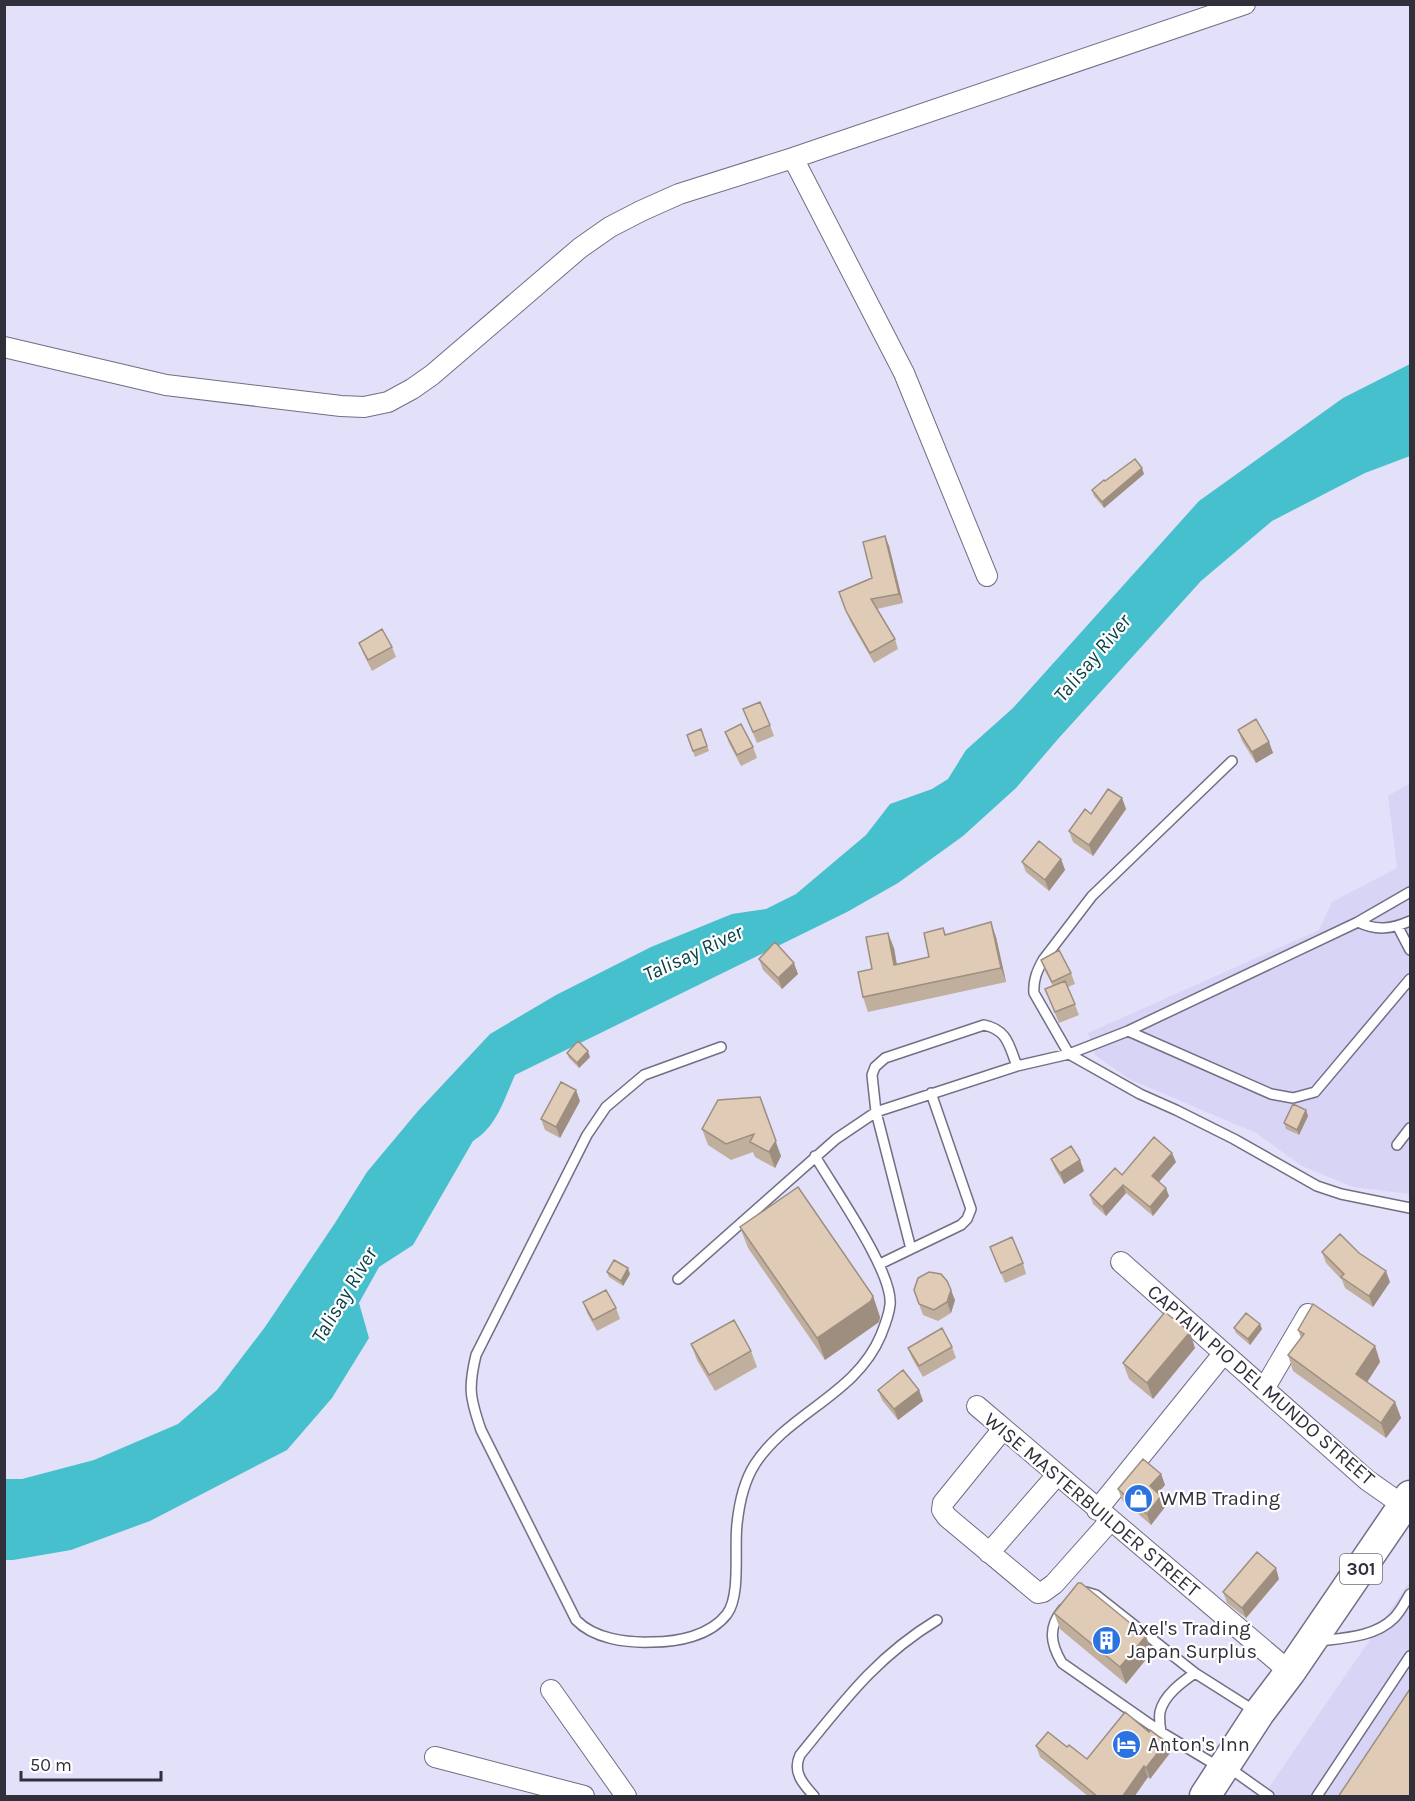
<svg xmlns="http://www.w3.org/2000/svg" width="1415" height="1801" font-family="Karla,sans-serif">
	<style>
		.built { fill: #d8d4f5 }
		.water { fill: #46c0cc }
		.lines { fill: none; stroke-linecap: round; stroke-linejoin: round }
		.lane-casing { stroke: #716e85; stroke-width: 12 }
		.street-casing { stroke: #716e85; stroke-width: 22 }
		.primary-casing { stroke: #716e85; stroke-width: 33 }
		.lane { stroke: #fff; stroke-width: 9 }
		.street { stroke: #fff; stroke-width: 20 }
		.primary { stroke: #fff; stroke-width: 30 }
		.wall { fill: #c1af9d }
		.shaded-wall { fill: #9d8e80 }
		.building { fill: #e0cbb7; stroke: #9d8e80; stroke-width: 1.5 }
		.labels { text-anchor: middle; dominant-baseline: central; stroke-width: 4.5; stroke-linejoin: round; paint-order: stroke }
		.shield { fill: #fff; stroke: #6f6e75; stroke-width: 1.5 }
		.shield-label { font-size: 18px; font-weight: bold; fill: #31303a }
		.street-label { font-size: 20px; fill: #31303a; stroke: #fff }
		.poi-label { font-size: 20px; fill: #31303a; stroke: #fff; text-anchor: start }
		.water-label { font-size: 21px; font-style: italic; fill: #0a4247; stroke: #fff }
	</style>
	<rect width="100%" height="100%" fill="#e3e0fa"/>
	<path class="built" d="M1410 783V1194L1353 1187 1302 1166 1256 1133 1129 1079 1095 1055 1088 1033 1319 930 1332 902 1397 868 1388 796Z
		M1410 1581V1796H1263Z"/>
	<path class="water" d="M1410 364V456L1365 473 1272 521 1201 581 1058 739 1016 788 963 836 898 883 847 912 515 1075C504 1099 497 1127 473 1141L413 1245 379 1267 359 1303 369 1338 332 1398 287 1450 150 1521 71 1550 13 1560H5V1479H22L94 1460 178 1424 217 1390 265 1327 335 1223 367 1172 418 1111 490 1034 556 995 651 947 732 914 766 909 796 894 866 835 890 804 932 789 948 779 966 750 1013 708 1199 501 1343 398Z"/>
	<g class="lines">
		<defs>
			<path id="lane" d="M1232 761 1092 896 1043 960C1037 971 1033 980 1034 993L1069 1054 1140 1094 1176 1110 1234 1139 1317 1186 1341 1194 1410 1208
				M1358 922 1410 892
				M1398 927 1410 950
				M1128 1031 1271 1094 1293 1098 1315 1092 1410 979
				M721 1047 644 1075 606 1107 587 1135 476 1355C468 1388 470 1398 481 1430L576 1620C594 1639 627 1643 652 1642 678 1642 710 1636 727 1614 741 1595 734 1549 737 1524 739 1505 744 1481 755 1464 789 1412 856 1395 881 1335 885 1325 889 1315 890 1305 894 1273 833 1187 815 1156
				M1397 1145 1410 1128
				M911 1249 961 1225 967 1219 971 1209 931 1093
				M880 1264 911 1249 876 1112 872 1075 875 1067 885 1058 984 1025C1008 1030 1009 1046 1017 1066
				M678 1279 836 1139 876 1112 1017 1066 1069 1054 1128 1031 1358 922C1376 931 1392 929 1410 921
				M1086 1592 1096 1595 1195 1673 1255 1711
				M1063 1609C1048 1627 1050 1643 1062 1663L1161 1732 1219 1767
				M1319 1641C1344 1638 1375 1637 1394 1618 1401 1611 1405 1602 1410 1594
				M1161 1732C1160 1726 1159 1718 1160 1712 1164 1695 1182 1682 1195 1673
				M1228 1767 1269 1796
				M814 1796C803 1784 792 1772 800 1755 844 1701 876 1657 937 1620
				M1317 1796 1410 1656"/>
			<path id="street" d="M793 158 904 373 987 576
				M4 347 166 385 341 406 364 407 388 402 412 389 432 375 580 248 610 227 641 211 679 194 793 158 1245 4
				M1121 1262 1367 1480 1404 1506
				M1264 1389 1308 1314
				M977 1406 1290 1672
				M1003 1429 943 1503 942 1510 947 1517 1038 1593 1043 1592 1054 1584 1110 1521
				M1097 1510 1224 1353
				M989 1553 1057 1475
				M551 1690 626 1796
				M435 1757 584 1796"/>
			<path id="primary" d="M1205 1796 1259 1713 1290 1672 1410 1496"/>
		</defs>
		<use href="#lane" class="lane-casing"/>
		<use href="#street" class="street-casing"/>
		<use href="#primary" class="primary-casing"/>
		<use href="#lane" class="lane"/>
		<use href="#street" class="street"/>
		<use href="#primary" class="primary"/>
	</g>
	<path class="wall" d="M1144 474 1104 508 1094 496 1092 490 1105 481Z
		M885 536 889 546 903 603 877 609 895 639 898 649 874 663 850 621 839 592 872 578Z
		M359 643 392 647 396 657 372 671 363 653Z
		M743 709 770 725 774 736 757 743Z
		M701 729 709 751 695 757 687 735Z
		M1238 730 1269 742 1273 753 1256 763 1242 741Z
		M725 732 753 747 757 758 741 766 729 743Z
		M1122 798 1126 809 1093 856 1073 842 1069 831 1091 814Z
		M1061 859 1065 870 1049 891 1026 872 1022 862Z
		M943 928 946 935 996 937 1006 982 868 1012 863 997 894 948 897 964 929 957Z
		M759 959 798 974 782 989 763 970Z
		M1041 960 1071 973 1075 984 1068 987 1079 1015 1059 1023 1045 989 1053 986 1045 971Z
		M567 1053 590 1057 579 1068 569 1058Z
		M718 1100 781 1156 775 1168 755 1157 753 1152 731 1160 708 1145 702 1129Z
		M580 1101 560 1138 545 1130 541 1119Z
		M1306 1110 1308 1116 1299 1135 1286 1129 1284 1123Z
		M1051 1159 1084 1171 1064 1184 1055 1169Z
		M1176 1162 1159 1182 1169 1196 1153 1216 1126 1193 1106 1216 1093 1204 1090 1195 1122 1175Z
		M740 1227 873 1296 880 1317 879 1322 825 1360 748 1248Z
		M990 1247 1023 1263 1026 1274 1005 1283Z
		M1322 1252 1390 1282 1373 1307 1345 1288 1342 1280 1326 1263Z
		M607 1272 630 1274 623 1286 609 1277Z
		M914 1290 955 1300 951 1313 938 1321 923 1315Z
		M583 1302 616 1308 620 1319 597 1331 587 1313Z
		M1260 1324 1262 1329 1250 1345 1236 1333 1234 1328Z
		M1298 1330 1375 1346 1380 1362 1367 1382 1395 1402 1401 1418 1386 1438 1293 1371 1288 1355 1301 1338Z
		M691 1344 751 1351 757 1367 715 1391 697 1360Z
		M952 1347 956 1358 923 1377 912 1358 908 1348Z
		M1195 1348 1153 1399 1129 1379 1123 1363Z
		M878 1390H919L923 1401 898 1420 882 1400Z
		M1161 1474 1165 1485 1158 1493 1165 1507 1151 1525 1122 1500 1118 1489Z
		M1279 1579 1246 1618 1227 1603 1223 1592Z
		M1054 1613 1152 1652 1126 1684 1060 1629Z
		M1036 1746 1067 1747 1087 1759 1170 1753 1150 1779 1148 1777 1134 1797H1089L1040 1757Z"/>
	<path class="shaded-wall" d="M1142 468 1144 474 1104 508 1102 502Z
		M885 536 889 546 903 603 899 594Z
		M1269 742 1273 753 1256 763 1252 752Z
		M1122 798 1126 809 1093 856 1089 845Z
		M1061 859 1065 870 1049 891 1045 880Z
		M991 922 996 937 1006 982 1001 968Z
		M888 933 894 948 899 979 894 965Z
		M794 963 798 974 782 989 778 978Z
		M588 1051 590 1057 579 1068 577 1063Z
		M576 1090 580 1101 560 1138 556 1127Z
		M760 1097 781 1156 775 1168 769 1152Z
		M1306 1110 1308 1116 1299 1135 1297 1130Z
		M1172 1153 1176 1162 1156 1185 1152 1176Z
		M1080 1160 1084 1171 1064 1184 1060 1173Z
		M1123 1185 1126 1193 1106 1216 1102 1207Z
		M1166 1188 1169 1196 1153 1216 1150 1207Z
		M628 1268 630 1274 623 1286 621 1281Z
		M1386 1271 1390 1282 1373 1307 1369 1296Z
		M951 1290 955 1300 951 1313 947 1302Z
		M873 1296 880 1317 879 1322 825 1360 817 1338Z
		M1260 1324 1262 1329 1250 1345 1248 1339Z
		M1190 1332 1195 1348 1153 1399 1147 1383Z
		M1375 1346 1380 1362 1362 1390 1356 1374Z
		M919 1390 923 1401 898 1420 894 1409Z
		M1395 1402 1401 1418 1386 1438 1381 1423Z
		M1161 1474 1165 1485 1154 1497 1150 1486Z
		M1161 1496 1165 1507 1151 1525 1147 1514Z
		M1276 1568 1279 1579 1246 1618 1242 1608Z
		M1146 1636 1152 1652 1126 1684 1120 1667Z
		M1166 1742 1170 1753 1150 1779 1146 1768Z
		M1144 1766 1148 1777 1134 1797H1122Z"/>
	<path class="building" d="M1135 459 1142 468 1102 502 1092 490 1104 480 1105 481Z
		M885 536 899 594 871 599 895 639 870 653 846 611 839 592 872 578 863 542Z
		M382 629 392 647 368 660 359 643Z
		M760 702 770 725 753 732 743 709Z
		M1256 719 1269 742 1252 752 1238 730Z
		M741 724 753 747 737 755 725 732Z
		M701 729 707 746 693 751 687 735Z
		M1108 789 1122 798 1089 845 1069 831 1085 809 1091 814Z
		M1039 841 1061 859 1045 880 1022 862Z
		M991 922 1001 968 863 997 858 972 872 969 866 937 888 933 894 965 929 957 924 933 943 928 945 935Z
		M775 942 794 963 778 978 759 959Z
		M1059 950 1071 973 1052 982 1041 960Z
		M1065 981 1075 1004 1055 1012 1045 989Z
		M578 1041 588 1051 577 1063 567 1053Z
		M561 1082 576 1090 556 1127 541 1119Z
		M760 1097 776 1141 769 1152 750 1142 754 1134 726 1144 702 1129 718 1100Z
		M1293 1104 1306 1110 1297 1130 1284 1123Z
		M1154 1137 1172 1153 1152 1176 1166 1188 1150 1207 1123 1185 1102 1207 1090 1195 1115 1168 1122 1175Z
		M1071 1146 1080 1160 1060 1173 1051 1159Z
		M798 1187 873 1296 871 1301 817 1338 740 1227Z
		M1340 1234 1359 1253 1386 1271 1369 1296 1341 1277 1344 1274 1322 1252Z
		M1012 1237 1023 1263 1001 1273 990 1247Z
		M614 1260 628 1268 621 1281 607 1272Z
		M929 1272 941 1274 947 1281 951 1290 947 1302 934 1310 919 1304 914 1290 918 1278Z
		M606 1290 616 1308 593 1320 583 1302Z
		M1313 1304 1375 1346 1356 1374 1395 1402 1381 1423 1288 1355 1304 1334 1298 1330Z
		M1165 1312 1190 1332 1147 1383 1123 1363Z
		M1246 1313 1260 1324 1248 1339 1234 1328Z
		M734 1320 751 1351 709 1375 691 1344Z
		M942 1328 952 1347 919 1366 908 1348Z
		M903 1370 919 1390 894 1409 878 1390Z
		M1143 1459 1161 1474 1150 1486 1161 1496 1147 1514 1118 1489Z
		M1257 1552 1276 1568 1242 1608 1223 1592Z
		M1078 1583H1081L1146 1636 1120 1667 1054 1613Z
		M1410 1689V1797H1338Z
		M1125 1712 1149 1732 1150 1730 1166 1742 1146 1768 1144 1766 1122 1797H1098L1036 1746 1048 1732 1067 1747 1069 1745 1087 1759Z"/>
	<defs>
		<symbol id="shop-disc" viewBox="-11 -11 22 22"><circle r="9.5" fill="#2b73e0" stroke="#fff"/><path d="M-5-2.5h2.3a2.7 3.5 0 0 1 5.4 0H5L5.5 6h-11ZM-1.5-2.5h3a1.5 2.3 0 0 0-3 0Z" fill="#fff"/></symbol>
		<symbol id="building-disc" viewBox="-11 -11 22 22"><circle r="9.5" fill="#2b73e0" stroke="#fff"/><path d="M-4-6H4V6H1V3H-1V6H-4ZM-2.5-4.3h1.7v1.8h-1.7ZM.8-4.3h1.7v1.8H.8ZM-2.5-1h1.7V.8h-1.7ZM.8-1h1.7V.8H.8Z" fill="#fff"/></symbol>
		<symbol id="hotel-disc" viewBox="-11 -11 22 22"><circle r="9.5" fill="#2b73e0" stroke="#fff"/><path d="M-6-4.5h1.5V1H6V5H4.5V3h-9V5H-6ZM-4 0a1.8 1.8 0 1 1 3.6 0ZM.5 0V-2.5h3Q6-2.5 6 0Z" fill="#fff"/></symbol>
	</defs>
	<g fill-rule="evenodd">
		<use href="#shop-disc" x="1122" y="1482" width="33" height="33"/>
		<use href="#building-disc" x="1090" y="1624" width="33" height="33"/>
		<use href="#hotel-disc" x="1110" y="1728" width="33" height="33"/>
	</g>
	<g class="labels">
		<rect class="shield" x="1340" y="1554" width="42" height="30" rx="4.5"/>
		<g class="shield-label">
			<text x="1361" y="1569">301</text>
		</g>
		<g class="street-label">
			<text transform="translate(1261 1385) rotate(41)">CAPTAIN PIO DEL MUNDO STREET</text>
			<text transform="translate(1092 1505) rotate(40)">WISE MASTERBUILDER STREET</text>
		</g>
		<g class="poi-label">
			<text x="1160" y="1498">WMB Trading</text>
			<text x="1127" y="1628">Axel's Trading<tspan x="1127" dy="23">Japan Surplus</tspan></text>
			<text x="1148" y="1744">Anton's Inn</text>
		</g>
		<g class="water-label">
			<text transform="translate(1092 658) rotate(-50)">Talisay River</text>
			<text transform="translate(693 953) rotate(-25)">Talisay River</text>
			<text transform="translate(344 1295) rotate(-59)">Talisay River</text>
		</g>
	</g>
	<rect width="1415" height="1801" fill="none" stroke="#31303a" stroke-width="12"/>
	<path d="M21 1771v9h140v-9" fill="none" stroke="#31303a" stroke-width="3"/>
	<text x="30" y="1771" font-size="18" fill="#31303a" stroke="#ffffff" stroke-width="4.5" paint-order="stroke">50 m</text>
</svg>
